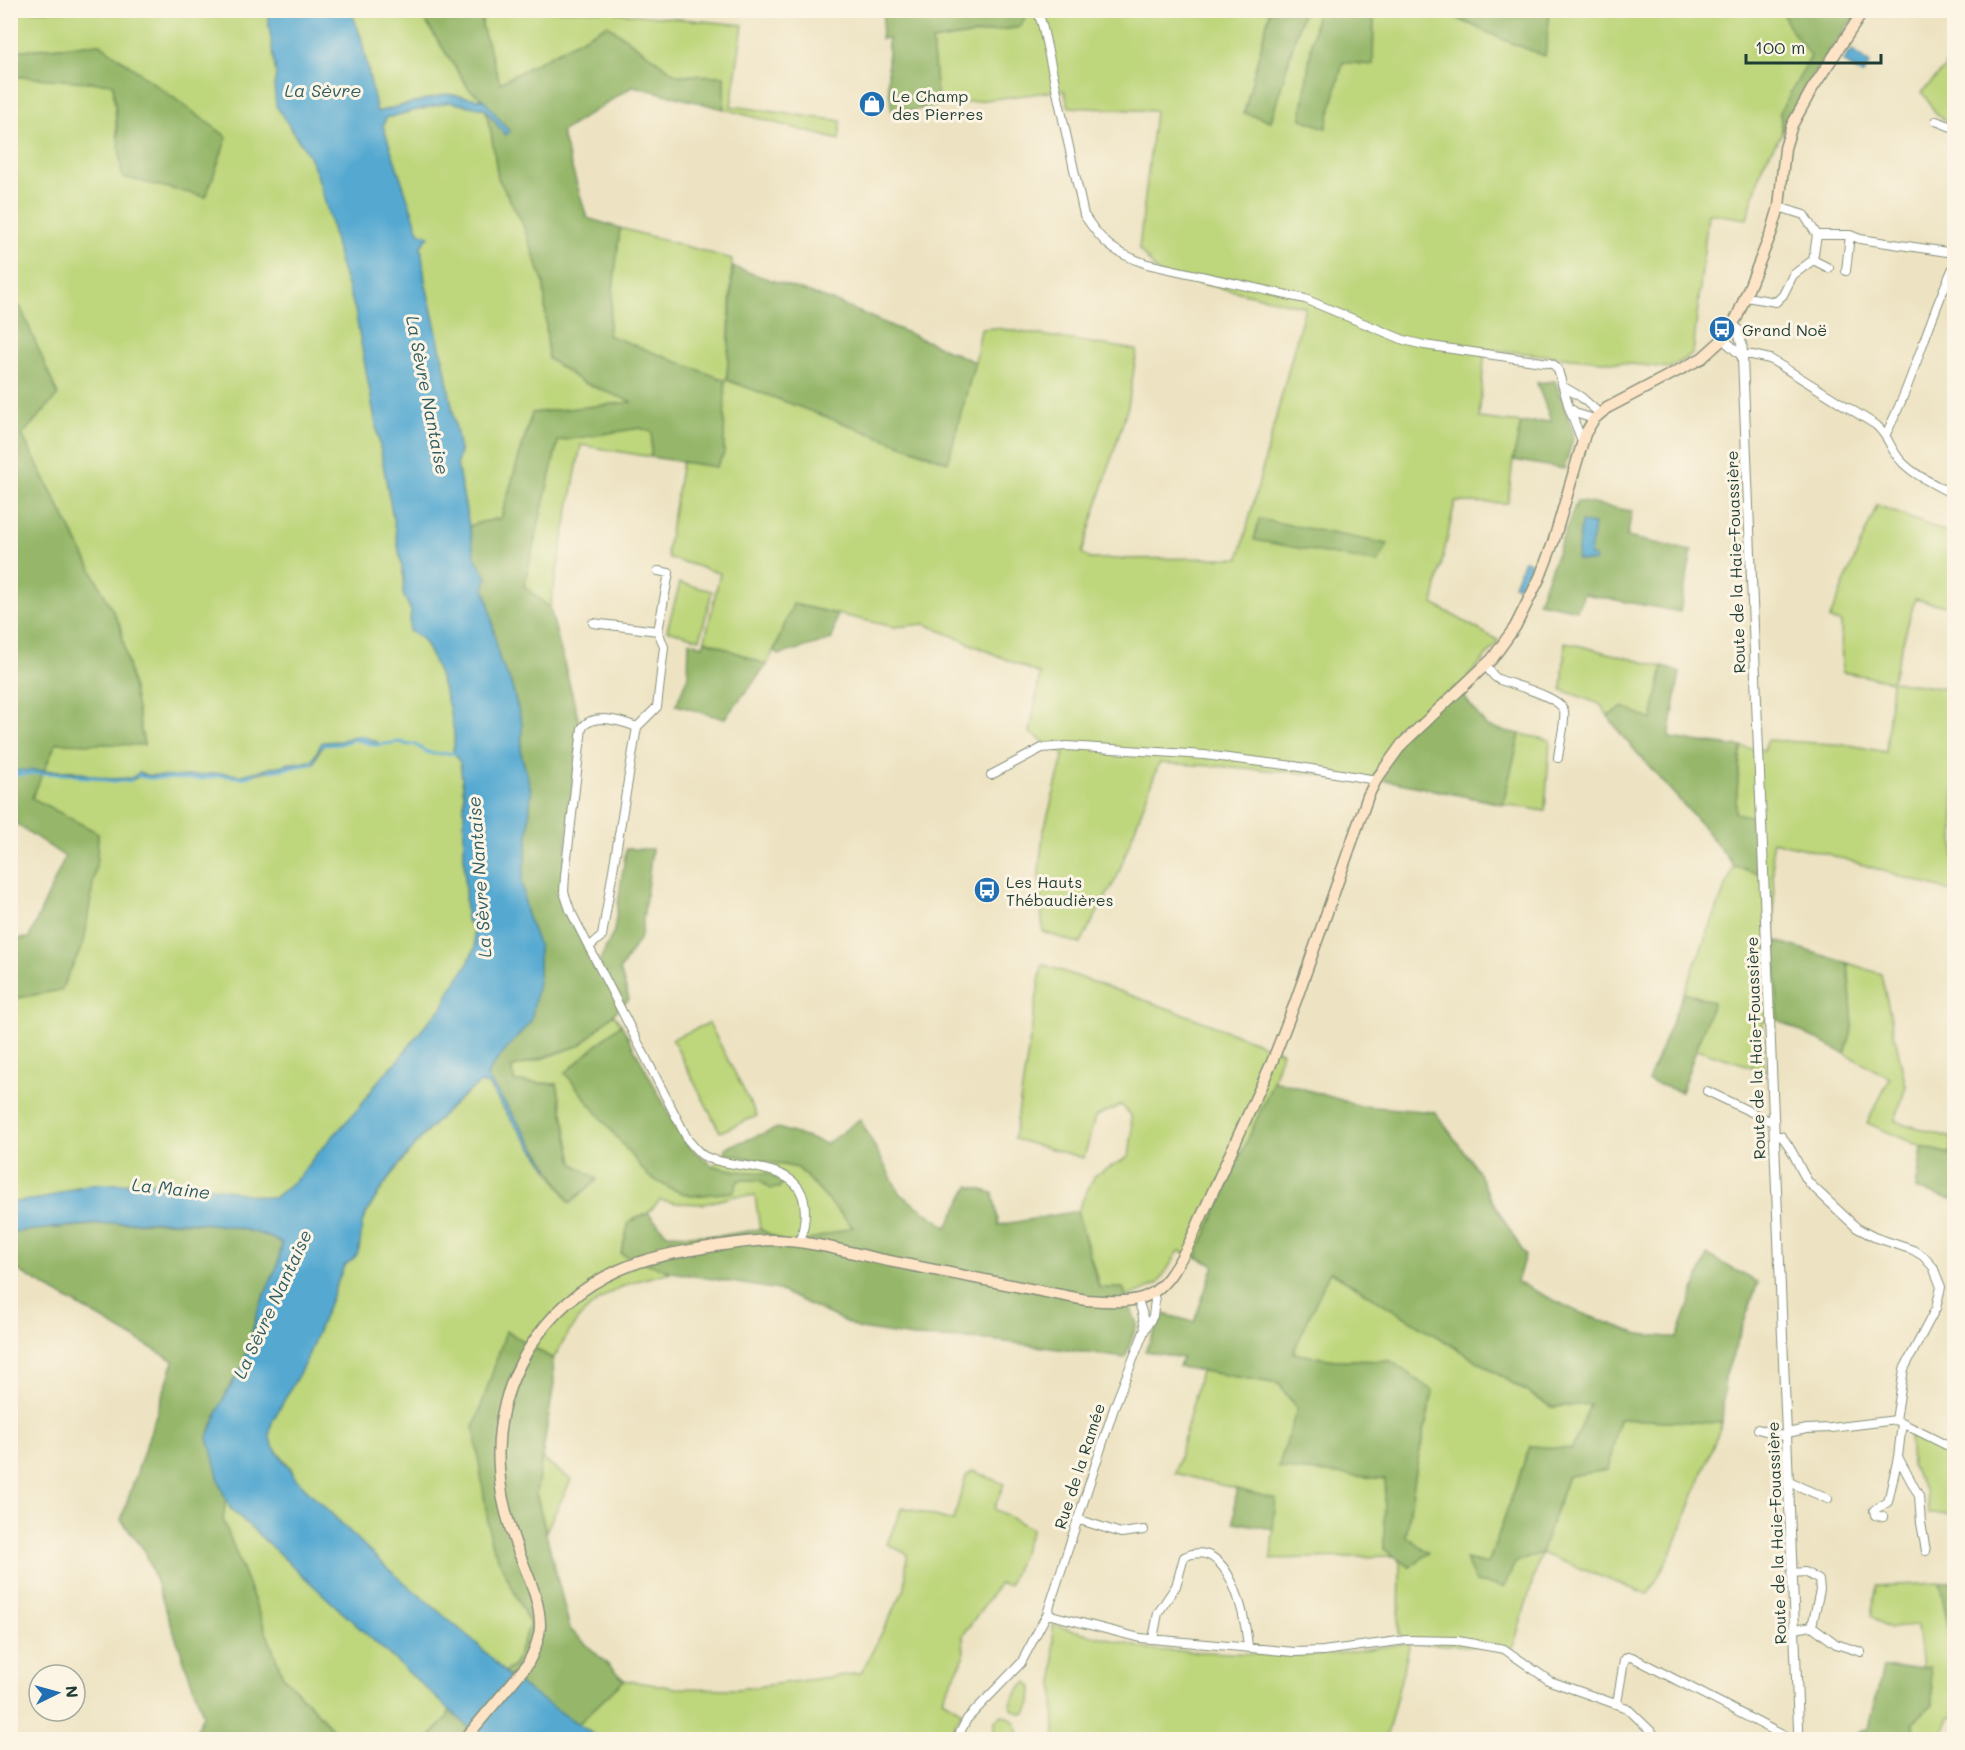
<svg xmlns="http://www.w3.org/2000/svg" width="1965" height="1750" font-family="Mali,sans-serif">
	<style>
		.green { fill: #bed67b; stroke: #6e8a58; stroke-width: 1.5 }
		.forest { fill: #96b76b; stroke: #5a7a50; stroke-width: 1.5 }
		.water { fill: #55a9d1; stroke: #3a7382; stroke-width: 1.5 }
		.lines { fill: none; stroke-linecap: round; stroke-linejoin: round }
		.stream { stroke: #55a9d1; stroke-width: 3 }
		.minor-casing { stroke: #86907b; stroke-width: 10 }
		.tertiary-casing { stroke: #86907b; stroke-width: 11 }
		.secondary-casing { stroke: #86907b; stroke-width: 13 }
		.minor { stroke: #fff; stroke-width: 8 }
		.tertiary { stroke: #fff; stroke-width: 9 }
		.secondary { stroke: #fee4c6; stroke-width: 10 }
		.labels { text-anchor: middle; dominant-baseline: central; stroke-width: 6; stroke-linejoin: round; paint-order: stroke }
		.poi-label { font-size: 16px; fill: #1f3d34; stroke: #fcf5e5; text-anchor: start }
		.street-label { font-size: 16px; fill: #1f3d34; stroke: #fcf5e5 }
		.water-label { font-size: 18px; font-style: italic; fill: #2f5d63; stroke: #fcf5e5 }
	</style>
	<rect width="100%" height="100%" fill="#fcf5e5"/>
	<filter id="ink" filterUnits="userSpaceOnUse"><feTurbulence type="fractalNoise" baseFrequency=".0167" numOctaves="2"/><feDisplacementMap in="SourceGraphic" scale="12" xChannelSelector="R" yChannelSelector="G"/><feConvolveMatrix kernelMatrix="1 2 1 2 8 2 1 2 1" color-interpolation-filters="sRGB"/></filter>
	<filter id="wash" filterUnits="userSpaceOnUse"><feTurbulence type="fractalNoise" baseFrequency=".008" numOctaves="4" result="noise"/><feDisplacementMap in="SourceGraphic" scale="24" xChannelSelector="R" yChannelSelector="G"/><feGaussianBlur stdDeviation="1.35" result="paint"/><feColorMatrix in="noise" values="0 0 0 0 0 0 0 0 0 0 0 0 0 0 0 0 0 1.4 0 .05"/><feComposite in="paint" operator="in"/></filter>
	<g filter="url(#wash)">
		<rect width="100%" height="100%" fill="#ede3c2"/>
		<path class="green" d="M11 11H267L276 75 274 86 291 130 308 154 317 174 330 219 340 264 355 310 404 578 403 594 411 611 409 631C413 633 418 635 421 638 435 654 460 730 453 750L460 763 461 770 464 796V849L466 918 473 930 475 947 467 965 451 989 442 1008 427 1023 400 1058 379 1080 358 1109 315 1156 299 1177 274 1198 157 1182 76 1187 46 1198 11 1203V999L61 990 97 859 98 833 31 798 56 743 144 744 120 625 22 435 21 308 11 302V76L113 83 117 136 227 137 100 44 11 51Z
			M351 11H419L469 89 484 100 447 94 376 112 361 37Z
			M482 11H614L618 13 743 25 731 106 841 121 839 140 724 109V76L677 75 607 25 500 83 482 27Z
			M1026 11H1270L1244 113 1271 121 1303 11H1318L1316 15 1301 118 1325 128 1343 62 1373 65 1374 11H1442L1504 40 1545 56 1550 11H1783L1788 26 1812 56 1780 112 1782 133 1763 164 1747 219 1708 213 1693 353 1670 368 1485 349 1479 418 1521 423 1513 460 1508 503 1455 502 1433 604 1499 641 1476 668 1371 779 1232 767 1159 763 1117 877 1080 944 1043 932 1039 871 1043 834 1064 754 1030 733 1040 674 925 624 894 627 794 604 767 665 705 640 720 573 669 558 667 551 682 462 716 467 608 335 620 228 732 259 727 380 947 462 975 362 981 329 996 328 1137 350 1128 406 1082 553 1090 559 1239 558 1305 307 1159 274 1139 249 1155 111 1069 107 1064 90 938 106 932 41 1020 27 1027 13Z
			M1954 37V125L1937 115 1922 92 1944 69Z
			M449 102 485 109 491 132 498 178 522 222 544 284 548 358 582 382 633 402 532 413 501 518 474 524 469 527 457 464 460 451 445 369 425 281 419 232 383 126 386 118Z
			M640 428 652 432 651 457 581 445 550 608 524 587 558 441Z
			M1877 505 1950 534 1954 523V608L1915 599 1892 681 1954 690V888L1953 892 1831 855 1772 841 1778 1020 1762 1021 1765 1071 1696 1049 1713 1002 1684 992 1734 866 1757 873 1735 813 1741 747 1764 750 1767 740 1849 745 1886 752 1892 681 1842 672 1841 622 1829 620Z
			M680 583 712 591 700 639 667 630Z
			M1565 642 1663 667 1652 721 1623 707 1608 716 1600 704 1562 690Z
			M1520 734 1550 740 1545 811 1503 804Z
			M1848 963 1881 974 1906 1086 1895 1121 1952 1138 1954 1134 1950 1154 1922 1147 1867 1123 1890 1078 1845 1054 1853 1027Z
			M1042 964 1181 1013 1282 1052 1271 1087 1196 1257 1179 1251 1158 1284 1127 1297 1123 1288H1100L1077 1211 1095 1175 1129 1157 1132 1134 1131 1115 1121 1105 1095 1117 1084 1158 1014 1139Z
			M613 1014 621 1024 565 1073 669 1188 691 1196 732 1192 738 1180H759L751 1173 713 1166 724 1153 798 1168 853 1227 790 1246 760 1229 755 1196H735L704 1204 677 1203 660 1200 648 1213 629 1222 621 1254 671 1272C633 1281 610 1287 581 1316 570 1328 562 1345 553 1359L506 1332 491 1543 530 1625 513 1667 504 1672 477 1644 386 1567 295 1478 291 1468 269 1441V1432L272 1422 306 1361 344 1266C347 1263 352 1261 354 1257 359 1245 358 1229 365 1217 388 1174 440 1110 481 1083L488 1085C515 1125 544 1162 570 1203L597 1180 573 1163 557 1084 515 1082 511 1068 550 1056 581 1045Z
			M709 1023 757 1116 720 1132 672 1039Z
			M1329 1270 1551 1407 1591 1404 1572 1449 1530 1446 1488 1564 1466 1559 1476 1582 1514 1563 1541 1553 1568 1476 1608 1470 1619 1419 1722 1423 1673 1549 1648 1595 1541 1553 1513 1648 1410 1643 1386 1739H1055L1053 1625 1150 1650 1285 1655 1334 1654 1409 1643 1399 1634 1400 1560 1410 1567 1406 1536 1417 1464 1433 1392 1391 1361 1334 1360 1293 1353Z
			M1201 1371 1279 1384 1297 1409 1386 1479 1384 1549 1394 1556 1271 1559 1275 1499 1175 1473Z
			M1909 1436 1949 1453 1946 1479 1954 1488V1514H1928L1926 1492 1911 1465Z
			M542 1458 571 1480 546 1531 536 1493Z
			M973 1471 1004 1484 994 1509 1032 1529 1009 1585 999 1584 963 1635 964 1657 942 1699 962 1711 948 1739 600 1740 578 1724 624 1680 676 1688 738 1689 861 1673 905 1588 907 1554 887 1544 902 1507 953 1521 966 1476Z
			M226 1499 230 1508 341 1611 450 1710 446 1720 427 1739H342L283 1676 223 1519Z
			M1940 1583 1952 1646H1954V1718L1950 1717 1939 1739H1917L1913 1722 1933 1704 1929 1667H1922L1917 1626 1889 1628 1871 1616 1877 1586Z
			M1027 1682 1032 1687 1031 1703 1026 1713 1022 1714 1012 1709 1010 1703 1022 1685Z
			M1002 1715C1015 1717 1018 1728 1020 1739H992L995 1721Z"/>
		<path class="forest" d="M419 11H482V27L500 83 607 25 677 75 724 76V109L633 86 561 132 587 218 620 228 608 335 725 380 724 454 716 467 651 457 652 432 640 428 558 441 524 586 550 608 579 722 561 895 595 970 614 931 626 849H652L641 936 620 970 629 999 581 1045 511 1068 515 1082 557 1084 573 1163 597 1179 570 1203 548 1166 487 1077 539 977V948L526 912 522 882 528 836 531 790 521 754 522 724 511 683 499 659 489 604 484 588 487 578 475 557 469 527 474 524 501 518 532 413 632 402 582 382 548 358 544 284 522 222 498 178 491 132 485 109 505 134 484 100 469 89Z
			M1026 11 1027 13 1020 27 932 41 938 106 892 114 888 83V38L881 39 884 11Z
			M1270 11H1303L1271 121 1244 113Z
			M1318 11H1374L1373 65 1343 62 1326 128 1301 119 1316 15Z
			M1442 11H1550L1545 56 1504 40Z
			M1783 11H1858L1812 76 1782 133 1780 112 1811 56 1788 26Z
			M100 44 227 137 206 197 122 177 113 84 11 76V51Z
			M733 267 836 302 975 362 948 462 727 380Z
			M10 302 21 308 58 395 22 435 120 625 144 745 56 743 32 798 98 833 97 859 84 942 61 990 11 999V939L29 938 65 857 11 820Z
			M1555 381 1574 435 1564 469 1513 460 1521 423 1551 421 1537 383Z
			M1577 501 1632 511 1627 537 1692 551 1680 612 1584 594 1577 610 1538 602Z
			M1259 519 1388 544 1378 563 1254 540Z
			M793 604 837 614 832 639 779 655 774 651Z
			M705 640 767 665 724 719 676 705 688 676 689 641 703 646Z
			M1663 667 1680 672 1669 738 1741 747 1735 813 1754 817 1757 873 1734 866 1699 822 1623 737 1608 716 1623 707 1652 720Z
			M1456 686 1487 727 1520 734 1503 804 1390 781 1371 779 1400 738Z
			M1776 941 1848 963 1853 1027 1845 1054 1778 1020Z
			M1684 992 1713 1002 1681 1092 1648 1081Z
			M621 1024 685 1143 713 1166 736 1171 768 1173 783 1183 779 1188 770 1189 759 1180H739L733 1192 691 1196 669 1188 648 1176 565 1073Z
			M1274 1080 1361 1106 1435 1112 1476 1168 1490 1197 1525 1255 1517 1282 1578 1312 1639 1334 1677 1338 1707 1255 1758 1282 1725 1377 1722 1423 1619 1419 1608 1470 1568 1476 1541 1553 1515 1563 1504 1587 1476 1582 1465 1559 1488 1564 1530 1446 1572 1449 1590 1404 1552 1407 1330 1271 1293 1353 1334 1360 1391 1361 1433 1391 1417 1464 1406 1536 1429 1553 1410 1567 1384 1549 1385 1479 1278 1468 1297 1409 1279 1384 1179 1367 1182 1358 1145 1351 1163 1314 1194 1322 1214 1265 1196 1257Z
			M860 1119 900 1194 947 1227 969 1186 993 1193 999 1225 1077 1211 1099 1288H1123L1137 1324 1125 1358 992 1340 913 1337 860 1329 779 1290 671 1272 621 1254 629 1222 648 1213 667 1234 720 1236 760 1229 790 1246 853 1227 798 1168 724 1153 727 1147 778 1128 826 1144Z
			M1952 1138H1954V1200L1916 1189 1922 1147 1950 1154Z
			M117 1223C172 1222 232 1218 282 1243L278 1264 258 1310 243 1366 228 1389 210 1430 221 1488 226 1499 223 1519 283 1676 342 1739H193L203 1714 145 1551 121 1520 174 1361 14 1268 11 1271V1232Z
			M506 1331 553 1359 554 1383 536 1494 570 1629 624 1680 578 1724 519 1685 504 1672 513 1667 530 1625 491 1543 474 1428Z
			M1236 1489 1276 1499 1273 1529 1234 1522Z
			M1954 1581V1646H1952L1940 1583Z
			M1930 1667 1933 1704 1913 1722 1917 1739H1855L1856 1734 1869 1728 1883 1668Z
			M450 1710 482 1739 427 1740 446 1720Z"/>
		<path class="water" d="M267 11H351L361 37 377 112 447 94 484 100 510 132 505 135 485 109 449 102 386 118 383 126 419 232 429 236 421 246 425 281 445 369 460 451 457 464 475 557 487 578 484 588 489 604 499 659 511 683 522 724 521 754 531 790 528 836 522 882 526 912 539 947V977L531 1021 490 1069 487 1077 548 1166 549 1170 514 1124 488 1085 481 1083C441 1109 386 1175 364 1218 359 1229 363 1248 355 1257 352 1261 347 1263 344 1266L306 1361 272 1422C263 1450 285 1454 295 1478L386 1567 474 1641 510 1678 600 1739H482L341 1611 230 1508 221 1488 208 1437 221 1403 243 1366 258 1310 278 1264 282 1243C211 1207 89 1225 11 1232L10 1203 46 1198 86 1185 157 1182 203 1185 251 1195 274 1198 299 1177 315 1156 358 1109 379 1080 400 1058 427 1023 442 1008 451 989 467 965 475 947 473 930 466 918 464 849V796L461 770 460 763 453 750C460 730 435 654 421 638 418 635 413 633 409 631L411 611 403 594 404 578 355 310 340 264 330 219 317 174 308 154 276 106 274 86 276 75Z
			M1851 50 1870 64 1862 75 1843 61Z
			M1581 522 1594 524 1590 556 1595 557 1594 562 1577 560Z
			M1524 560 1533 565 1523 589 1514 585Z
			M355 736H362L378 742 376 744 352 739 341 743 325 744 319 751 314 763 289 766 243 777 223 775 198 778 150 777 142 775 130 781 121 779 111 780 95 776 87 777 72 772 42 771 21 774 11 773V770L73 771 109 779 131 778 140 772 147 775 174 777 222 773 241 775 290 763 312 761 322 742 340 741Z"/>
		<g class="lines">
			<path class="stream" d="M322 745 340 744 353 739 375 745 401 742 408 745 414 744 425 751 433 754 456 753
				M271 771 311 764 313 761
				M10 774 20 775 35 773 72 774 87 778 93 777 109 781H129L132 779
				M138 776 149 778 200 779 222 775 242 778 253 775"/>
		</g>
	</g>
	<g filter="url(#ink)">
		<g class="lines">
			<defs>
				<path id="minor" d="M1037 10 1042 24 1084 215C1104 245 1113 252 1147 264L1305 299 1404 340 1424 345 1549 363 1554 365 1558 370 1569 408 1582 441
					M1936 121 1954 128
					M1779 207 1804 215 1817 235H1850L1860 239 1954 253
					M1813 260 1829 268
					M1846 271 1850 235
					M1746 297 1776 302 1783 295 1793 275 1813 260 1817 235
					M1741 355H1752L1770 359 1876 425C1888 436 1887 441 1895 453 1907 473 1935 484 1954 495
					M1564 387 1581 397 1599 413
					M1571 409 1578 414 1594 419
					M1886 434C1914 380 1928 320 1954 266
					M593 623 658 631 664 647 657 707 637 727C621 721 593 712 582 728L565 875 564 892 570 910 688 1140C693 1145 698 1153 704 1156 715 1162 729 1163 740 1165 793 1172 816 1184 800 1243
					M658 631 669 573 658 571
					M1485 665C1490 670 1492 676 1498 679 1512 685 1560 696 1564 711 1566 721 1559 746 1558 758
					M991 775 1042 748 1067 746 1204 755 1294 766 1376 780
					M589 947 602 936 637 727
					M1707 1091 1774 1123
					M1774 1136H1781C1794 1149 1798 1168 1809 1183L1857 1228 1874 1237 1913 1250 1923 1256 1933 1267 1941 1287 1936 1308 1904 1369 1896 1420
					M1138 1300 1142 1312 1145 1329
					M1758 1429 1787 1437
					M1787 1433 1807 1429 1831 1428 1896 1420 1954 1449
					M1898 1457 1919 1496 1921 1523 1926 1551
					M1789 1482 1828 1499
					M1883 1517 1875 1515 1874 1510 1888 1502 1898 1457 1902 1423
					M1077 1519 1121 1533 1144 1530
					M1792 1573 1805 1572 1819 1580 1820 1590 1812 1626 1795 1629
					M1047 1614 1140 1638 1295 1652 1323 1651 1406 1640 1458 1641 1504 1649 1550 1681 1627 1708 1660 1740
					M1812 1626 1836 1644 1861 1652
					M1153 1639 1158 1613 1176 1586 1184 1557C1230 1535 1245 1617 1248 1646
					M1617 1703 1624 1661 1627 1657H1632L1792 1740
					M956 1740 967 1719 1021 1663 1047 1614 1115 1405 1145 1329 1153 1316 1155 1300 1153 1293"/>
				<path id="tertiary" d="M1733 324 1738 330 1742 346 1799 1740
					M1723 339 1741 355"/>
				<path id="secondary" d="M464 1740 527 1665C534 1652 540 1639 540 1625 540 1598 525 1570 516 1545 507 1520 500 1494 499 1468 493 1384 542 1304 619 1270 648 1257 679 1252 709 1247 731 1244 753 1240 774 1240 811 1241 848 1252 884 1260 951 1273 1018 1287 1086 1300 1147 1304 1158 1301 1188 1246L1272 1062 1295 1003 1368 796 1376 780 1402 744 1492 659 1515 627 1540 577 1553 543 1585 434 1594 419 1607 408 1702 358 1723 339 1737 317 1772 231 1779 207 1785 148 1792 125 1812 89 1864 10"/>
			</defs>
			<use href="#minor" class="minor-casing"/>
			<use href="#tertiary" class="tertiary-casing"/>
			<use href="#secondary" class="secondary-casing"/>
			<use href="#minor" class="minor"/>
			<use href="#tertiary" class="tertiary"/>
			<use href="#secondary" class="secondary"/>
		</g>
	</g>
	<defs>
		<symbol id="shop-disc" viewBox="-11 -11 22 22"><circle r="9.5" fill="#1f6fb2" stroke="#fcf5e5"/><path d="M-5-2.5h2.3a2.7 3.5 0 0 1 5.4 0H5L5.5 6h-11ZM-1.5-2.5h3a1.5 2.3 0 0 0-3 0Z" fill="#fff"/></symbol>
		<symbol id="bus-disc" viewBox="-11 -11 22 22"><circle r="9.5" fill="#1f6fb2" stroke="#fcf5e5"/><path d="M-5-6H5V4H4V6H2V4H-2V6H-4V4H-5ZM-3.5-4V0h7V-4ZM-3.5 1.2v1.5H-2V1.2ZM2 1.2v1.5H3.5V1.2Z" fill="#fff"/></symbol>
	</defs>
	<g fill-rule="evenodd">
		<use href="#shop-disc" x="857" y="89" width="30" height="30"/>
		<use href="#bus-disc" x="1707" y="314" width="30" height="30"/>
		<use href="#bus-disc" x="972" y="875" width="30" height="30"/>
	</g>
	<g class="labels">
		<g class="poi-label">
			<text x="892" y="95">Le Champ<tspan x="892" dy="18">des Pierres</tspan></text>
			<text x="1742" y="329">Grand Noë</text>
			<text x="1006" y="881">Les Hauts<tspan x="1006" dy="18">Thébaudières</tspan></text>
		</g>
		<g class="street-label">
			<text transform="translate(1735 562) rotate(-92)">Route de la Haie-Fouassière</text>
			<text transform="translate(1755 1048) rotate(-92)">Route de la Haie-Fouassière</text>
			<text transform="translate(1079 1466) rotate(-72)">Rue de la Ramée</text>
			<text transform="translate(1776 1533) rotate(-92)">Route de la Haie-Fouassière</text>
		</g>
		<g class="water-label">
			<text x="323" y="90">La Sèvre</text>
			<text transform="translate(428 395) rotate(79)">La Sèvre Nantaise</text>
			<text transform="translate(479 877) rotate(-94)">La Sèvre Nantaise</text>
			<text transform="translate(171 1188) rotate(6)">La Maine</text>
			<text transform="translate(272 1304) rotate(-65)">La Sèvre Nantaise</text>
		</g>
	</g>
	<rect width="1965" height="1750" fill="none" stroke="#fcf5e5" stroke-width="36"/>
	<g transform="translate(57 1693) rotate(85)"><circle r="28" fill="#fcf5e5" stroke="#a4ab9e" stroke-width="1.5"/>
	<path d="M0-4.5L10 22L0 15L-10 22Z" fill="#1f6fb2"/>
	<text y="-9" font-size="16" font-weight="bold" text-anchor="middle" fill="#1f3d34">N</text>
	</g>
	<path d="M1746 54v9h135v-9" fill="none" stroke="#1f3d34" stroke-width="3"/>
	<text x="1755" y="54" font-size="18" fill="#1f3d34" stroke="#fcf5e5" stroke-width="4.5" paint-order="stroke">100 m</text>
</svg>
